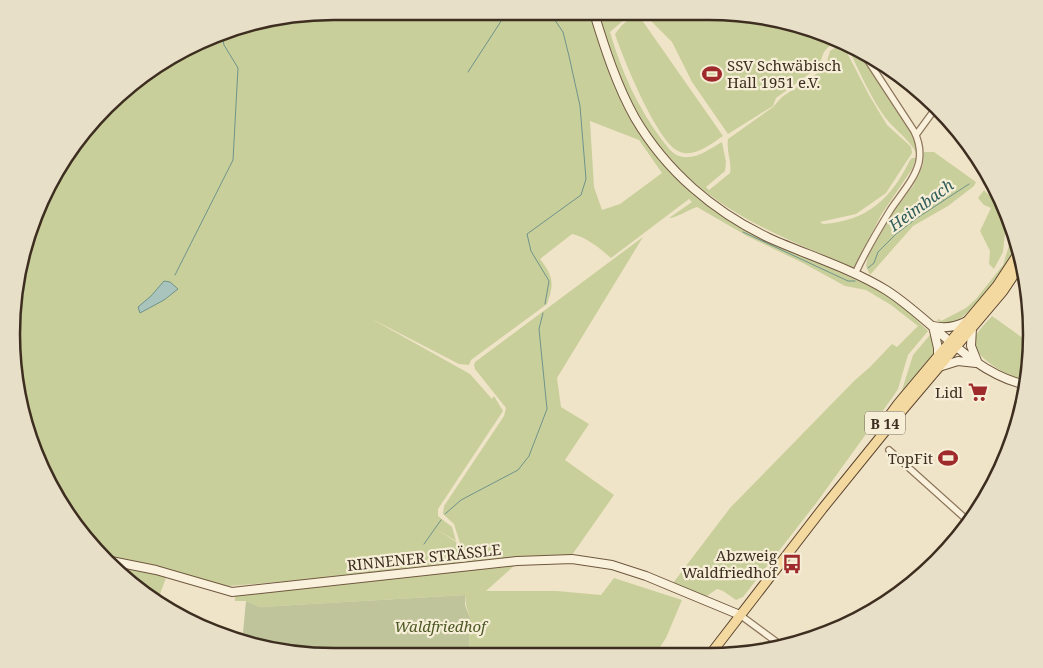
<svg xmlns="http://www.w3.org/2000/svg" width="1043" height="668" font-family="'Noto Serif',serif">
	<style>
		.green { fill: #c9cf9b; fill-rule: evenodd }
		.cemetery { fill: #bfc49a }
		.water { fill: #a9c4bc; stroke: #6f938a }
		.lines { fill: none; stroke-linecap: round; stroke-linejoin: round }
		.stream { stroke: #6f938a; stroke-width: 1 }
		.street-casing { stroke: #8d765c; stroke-width: 8 }
		.secondary-casing { stroke: #6f573f; stroke-width: 10 }
		.primary-casing { stroke: #5b4430; stroke-width: 11 }
		.street { stroke: #faf1dc; stroke-width: 5.5 }
		.secondary { stroke: #faf1dc; stroke-width: 8 }
		.primary { stroke: #f3d9a0; stroke-width: 9 }
		.labels { text-anchor: middle; dominant-baseline: central; stroke-width: 4.5; stroke-linejoin: round; paint-order: stroke }
		.shield { fill: #f7eed8; stroke: #756857; stroke-width: 1 }
		.shield-label { font-size: 14px; font-weight: bold; fill: #3d2e20 }
		.poi-label { font-size: 15px; fill: #3d2e20; stroke: #f7eed8; text-anchor: end }
		.street-label { font-size: 15px; fill: #3d2e20; stroke: #f7eed8 }
		.park-label { font-size: 15px; font-style: italic; fill: #4d5a26; stroke: #f7eed8 }
		.water-label { font-size: 16px; font-style: italic; fill: #2f5d5a; stroke: #f7eed8 }
		.rim { fill: none; stroke: #3d2e20; stroke-width: 2.5 }
	</style>
	<rect width="100%" height="100%" fill="#f0e4c8"/>
	<path class="green" d="M334 11 587 13 592 18 614 80 676 177 774 242 865 284 884 294 909 312 928 331 908 355 898 389 892 398 817 502 743 597 736 600 723 591 717 589 704 598 673 583 730 508 854 381 870 367 892 344 897 347 918 326 891 305 866 290 845 286 803 263 747 236 697 207C688 210 676 218 669 218L692 202 689 199 611 258C598 247 588 238 572 234L540 259C554 277 554 284 547 304L471 360 469 365 459 364 370 318 470 374 492 399 494 396 503 411 438 509V516L452 527 456 541 438 530 456 542 462 567 229 586 104 557 65 513 22 417 12 313 28 230 78 137 154 66 231 28ZM590 121 639 140 662 173 620 204 602 210 594 187Z
		M596 13H632L610 32C621 71 638 108 662 140 667 146 671 153 679 156 694 161 710 149 722 142L726 162 725 171 706 187 709 190 730 173C732 162 726 151 728 139L773 107 782 97 825 68 830 51 842 43 869 95 887 125 907 143 911 147 912 153 886 193 856 214 820 222 823 224C867 221 891 199 910 160L912 158H916L912 169 881 215 854 268C765 230 690 203 639 115 620 83 610 47 596 13Z
		M637 13 723 136C711 144 693 159 678 151 656 140 623 58 615 34L622 25Z
		M643 13 751 14 833 36 839 40C825 49 823 50 820 66L776 98 773 106 728 134 692 82 672 42Z
		M846 44 861 54 913 136 917 145V154C908 137 890 127 880 110 867 90 857 66 846 44Z
		M924 152H934L976 182 974 186 948 206 913 226 870 275 866 266 868 256 891 215 913 186 923 165Z
		M984 190 1003 210 1008 227 1005 233 1003 252 994 269 989 264 990 251 980 231 991 208 984 205 978 198Z
		M643 237 557 378 561 407 589 424 565 460 614 495 572 555 536 556 470 564 466 562 454 524 443 514 444 506 504 416 506 408 475 369 474 365 475 362Z
		M1011 239 1014 250C1004 266 959 342 937 320L939 319 941 321 966 308 976 299 1003 265Z
		M992 316 1027 341 1022 379C1009 377 969 356 975 338 978 330 987 322 992 316Z
		M930 335C936 342 935 351 931 359L874 433 872 434 871 431 902 390 913 355Z
		M109 562 167 575 158 600 121 577Z
		M515 565 486 591H557L601 595 614 578 682 600 666 638 654 656 469 655 470 618 466 605 465 595 260 607 246 601H235V594Z"/>
	<path class="cemetery" d="M465 595V605L470 618 469 655 292 654 250 643 247 634 243 633 246 601 260 607Z"/>
	<path class="water" d="M164 281 170 282 178 289 164 300 140 313 138 307 151 296Z"/>
	<g class="lines">
		<path class="stream" d="M468 72 507 12
			M743 232 848 281H855
			M868 268 874 263 878 252 896 234 917 218 969 184
			M175 275 233 160 238 68 224 45 222 35 223 32
			M545 304 549 281 531 251 527 234 581 195 586 179 580 106 569 56 563 32 550 13
			M445 514 461 500 518 470 529 456 547 409 539 329 543 313
			M424 544 441 520"/>
		<defs>
			<path id="street" d="M916 135 935 109
				M855 274C865 252 878 230 891 209 901 194 915 179 919 162 921 151 919 141 914 131L865 56
				M889 450 967 520
				M740 615 778 643"/>
			<path id="secondary" d="M594 13C605 49 617 86 635 118 666 171 714 212 769 238 807 255 850 268 886 290 932 319 968 370 1022 384
				M933 326C946 329 956 327 967 321
				M933 326 938 348V356
				M972 328 971 346 977 361
				M939 367 958 361 976 363
				M106 560 156 570 232 592 517 561 572 559 612 565 646 576 740 615"/>
			<path id="primary" d="M881 427 898 404 997 286 1016 257
				M709 656 823 508 895 419 1003 291 1019 267"/>
		</defs>
		<use href="#street" class="street-casing"/>
		<use href="#secondary" class="secondary-casing"/>
		<use href="#primary" class="primary-casing"/>
		<use href="#street" class="street"/>
		<use href="#secondary" class="secondary"/>
		<use href="#primary" class="primary"/>
	</g>
	<defs>
		<symbol id="stadium-bare" viewBox="-9 -9 18 18"><path d="M0-5a6.5 5 0 1 0 0 10a6.5 5 0 1 0 0-10ZM-3.5-1.8h7v3.6h-7Z" fill="#9e2a2b" stroke="#f7eed8" stroke-width="2.5" paint-order="stroke"/></symbol>
		<symbol id="supermarket-bare" viewBox="-9 -9 18 18"><path d="M-6-5.5h2.5l.6 2H6L4.5 2H-2.5L-4.4-4H-6ZM-1.5 3.2a1.3 1.3 0 1 0 .1 0ZM3 3.2a1.3 1.3 0 1 0 .1 0Z" fill="#9e2a2b" stroke="#f7eed8" stroke-width="2.5" paint-order="stroke"/></symbol>
		<symbol id="bus-bare" viewBox="-9 -9 18 18"><path d="M-5-6H5V4H4V6H2V4H-2V6H-4V4H-5ZM-3.5-4V0h7V-4ZM-3.5 1.2v1.5H-2V1.2ZM2 1.2v1.5H3.5V1.2Z" fill="#9e2a2b" stroke="#f7eed8" stroke-width="2.5" paint-order="stroke"/></symbol>
	</defs>
	<g fill-rule="evenodd">
		<use href="#stadium-bare" x="698" y="60" width="28" height="28"/>
		<use href="#supermarket-bare" x="964" y="378" width="28" height="28"/>
		<use href="#stadium-bare" x="934" y="444" width="28" height="28"/>
		<use href="#bus-bare" x="778" y="550" width="28" height="28"/>
	</g>
	<g class="labels">
		<rect class="shield" x="865" y="411.5" width="40" height="23" rx="4"/>
		<g class="shield-label">
			<text x="885" y="423">B 14</text>
		</g>
		<g class="poi-label">
			<text x="727" y="65" text-anchor="start">SSV Schwäbisch<tspan x="727" dy="17">Hall 1951 e.V.</tspan></text>
			<text x="963" y="392">Lidl</text>
			<text x="933" y="458">TopFit</text>
			<text x="777" y="555">Abzweig<tspan x="777" dy="17">Waldfriedhof</tspan></text>
		</g>
		<g class="street-label">
			<text transform="translate(424 557) rotate(-6)">RINNENER STRÄSSLE</text>
		</g>
		<g class="park-label">
			<text x="440" y="626">Waldfriedhof</text>
		</g>
		<g class="water-label">
			<text transform="translate(921 205) rotate(-36)">Heimbach</text>
		</g>
	</g>
	<path d="M0 0H1043V668H0ZM334 20H709A314 314 0 0 1 1023 334V334A314 314 0 0 1 709 648H334A314 314 0 0 1 20 334V334A314 314 0 0 1 334 20Z" fill="#e8dfc9" fill-rule="evenodd"/>
	<path class="rim" d="M334 20H709A314 314 0 0 1 1023 334V334A314 314 0 0 1 709 648H334A314 314 0 0 1 20 334V334A314 314 0 0 1 334 20Z"/>
</svg>
